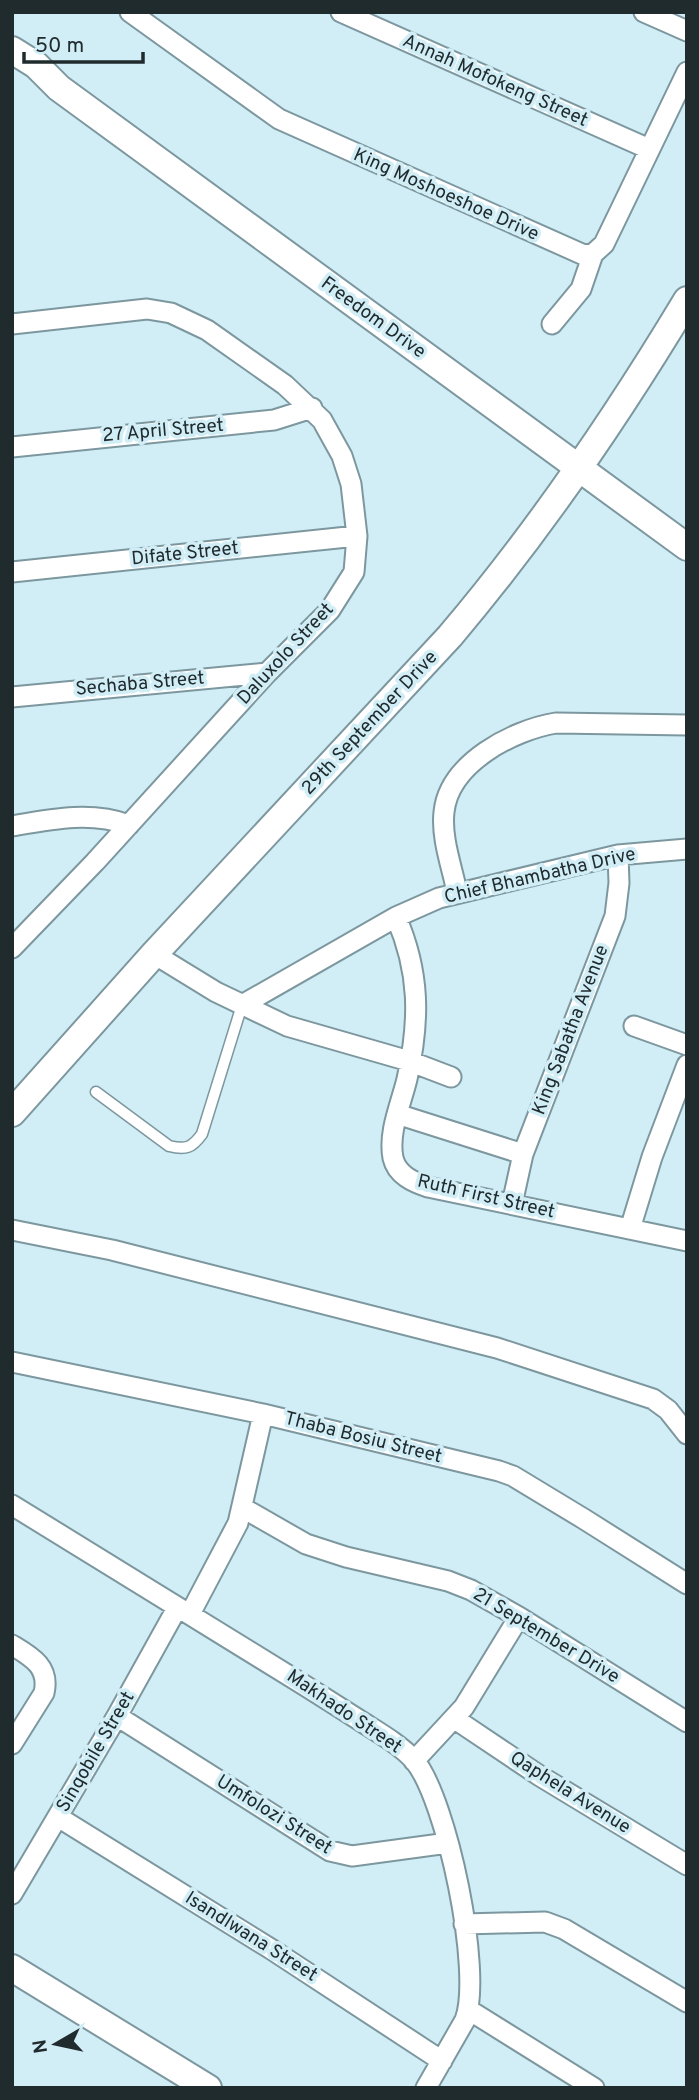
<svg xmlns="http://www.w3.org/2000/svg" width="699" height="2100" font-family="Overpass,sans-serif">
	<style>
		.lines { fill: none; stroke-linecap: round; stroke-linejoin: round }
		.lane-casing { stroke: #7d979f; stroke-width: 13 }
		.street-casing { stroke: #7d979f; stroke-width: 23 }
		.secondary-casing { stroke: #7d979f; stroke-width: 30 }
		.lane { stroke: #fff; stroke-width: 10 }
		.street { stroke: #fff; stroke-width: 19 }
		.secondary { stroke: #fff; stroke-width: 26 }
		.labels { text-anchor: middle; dominant-baseline: central; stroke-width: 7; stroke-linejoin: round; paint-order: stroke }
		.street-label { font-size: 19px; fill: #202b2e; stroke: #d1edf6 }
	</style>
	<rect width="100%" height="100%" fill="#d1edf6"/>
	<g class="lines">
		<defs>
			<path id="lane" d="M96 1092 169 1146C186 1150 192 1148 202 1134L242 1005"/>
			<path id="street" d="M130 12 279 119 584 255 593 254 604 244 687 72
				M341 12 649 149
				M644 12 687 31
				M12 324 147 309 171 313 207 330 285 385 322 420 342 456 351 484 357 536 354 572 330 610 267 673 95 862 12 948
				M552 324 581 289 593 254
				M12 447 274 420 312 408
				M12 572 357 536
				M12 697 267 673
				M12 826C52 819 91 811 129 825
				M457 892C452 867 441 838 444 812 449 763 513 730 556 723L687 725
				M396 917C420 972 420 1020 407 1079 401 1104 388 1132 393 1158 397 1175 413 1182 428 1187L687 1241
				M154 954 216 992 287 1026 409 1061 451 1077
				M242 1005 396 917 439 898 618 855 687 849
				M634 1026 687 1045
				M397 1114 523 1154
				M512 1204 523 1154 615 916 619 883 618 855
				M630 1229 652 1157 687 1065
				M12 1230 112 1250 497 1348 653 1399 668 1410 687 1434
				M12 1362 263 1414 499 1471 513 1476 584 1519 687 1584
				M12 1505C105 1563 198 1619 291 1677 317 1693 342 1709 367 1725 383 1735 401 1746 414 1760 447 1799 483 1973 465 2020L426 2088
				M243 1508 306 1544 346 1557 448 1581 471 1590 519 1617 687 1722
				M190 1614 238 1523 263 1414
				M12 1645C32 1657 50 1667 44 1693L12 1744
				M117 1716 330 1851 352 1856 448 1843
				M455 1719 540 1776 687 1865
				M414 1761 464 1707 519 1617
				M58 1817 271 1949 442 2061
				M12 1894 117 1716 177 1608
				M464 1924 545 1922 564 1929 687 2002
				M469 2010 594 2088"/>
			<path id="secondary" d="M12 50 36 65 59 88 687 547
				M12 1113 154 954 450 636C539 531 616 418 687 300
				M12 1968 208 2088"/>
		</defs>
		<use href="#lane" class="lane-casing"/>
		<use href="#street" class="street-casing"/>
		<use href="#secondary" class="secondary-casing"/>
		<use href="#lane" class="lane"/>
		<use href="#street" class="street"/>
		<use href="#secondary" class="secondary"/>
	</g>
	<g class="labels">
		<g class="street-label">
			<text transform="translate(495 81) rotate(24)">Annah Mofokeng Street</text>
			<text transform="translate(446 195) rotate(24)">King Moshoeshoe Drive</text>
			<text transform="translate(373 318) rotate(36)">Freedom Drive</text>
			<text transform="translate(163 431) rotate(-5)">27 April Street</text>
			<text transform="translate(185 554) rotate(-6)">Difate Street</text>
			<text transform="translate(286 654) rotate(-47)">Daluxolo Street</text>
			<text transform="translate(140 684) rotate(-5)">Sechaba Street</text>
			<text transform="translate(370 723) rotate(-47)">29th September Drive</text>
			<text transform="translate(540 876) rotate(-13)">Chief Bhambatha Drive</text>
			<text transform="translate(571 1030) rotate(-69)">King Sabatha Avenue</text>
			<text transform="translate(486 1197) rotate(13)">Ruth First Street</text>
			<text transform="translate(363 1438) rotate(14)">Thaba Bosiu Street</text>
			<text transform="translate(546 1636) rotate(31)">21 September Drive</text>
			<text transform="translate(344 1712) rotate(34)">Makhado Street</text>
			<text transform="translate(96 1752) rotate(-60)">Sinqobile Street</text>
			<text transform="translate(570 1793) rotate(32)">Qaphela Avenue</text>
			<text transform="translate(274 1815) rotate(32)">Umfolozi Street</text>
			<text transform="translate(251 1937) rotate(32)">Isandlwana Street</text>
		</g>
	</g>
	<rect width="699" height="2100" fill="none" stroke="#202b2e" stroke-width="28"/>
	<g transform="translate(56 2044) rotate(261)" stroke="#d1edf6" stroke-width="5" paint-order="stroke">
	<path d="M0-5L12 26L0 18L-12 26Z" fill="#202b2e"/>
	<text y="-10" font-size="19" font-weight="bold" text-anchor="middle" fill="#202b2e">N</text>
	</g>
	<path d="M24 52v10h119v-10" fill="none" stroke="#202b2e" stroke-width="3.5"/>
	<text x="35" y="52" font-size="21" fill="#202b2e" stroke="#d1edf6" stroke-width="5" paint-order="stroke">50 m</text>
</svg>
